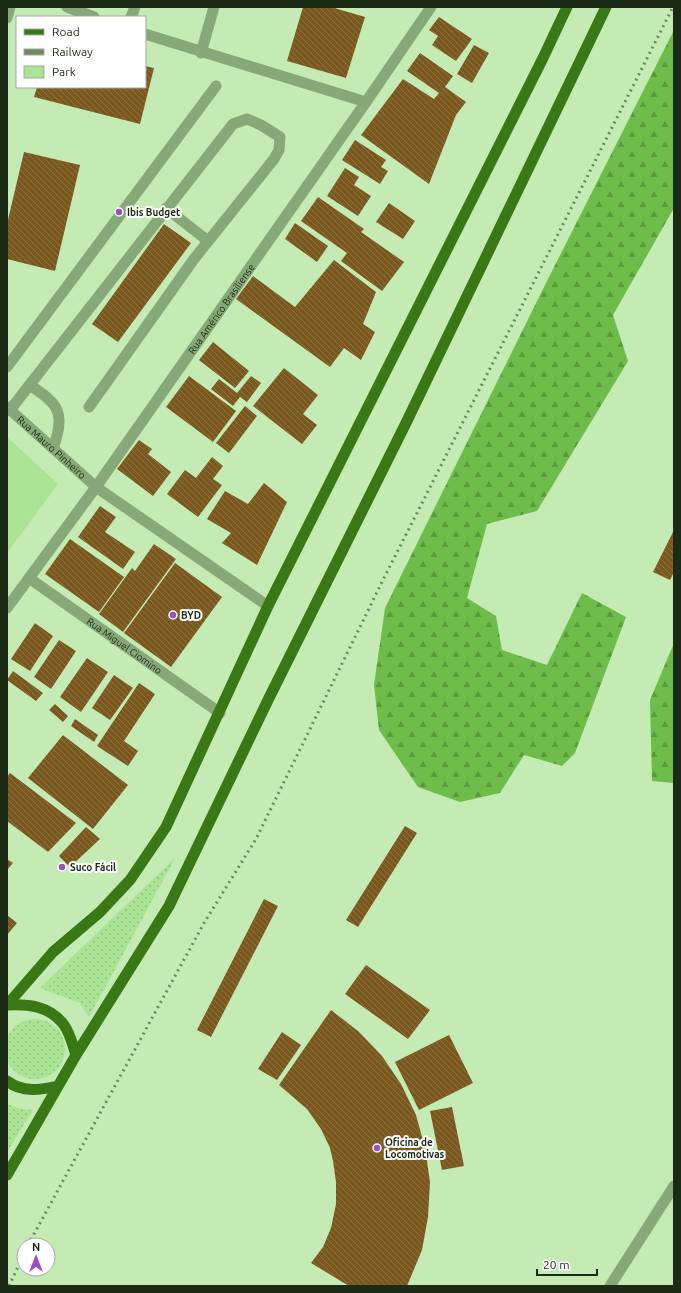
<svg xmlns="http://www.w3.org/2000/svg" width="681" height="1293" font-family="Ubuntu,sans-serif">
	<style>
		.green { fill: #aae393 }
		.forest { fill: url(#forest-firs) }
		.garden { fill: url(#garden-dots) }
		.building { fill: url(#building-back-hatch) }
		.lines { fill: none; stroke-linecap: round; stroke-linejoin: round }
		.service { stroke: #87a879; stroke-width: 11 }
		.minor { stroke: #87a879; stroke-width: 11 }
		.primary { stroke: #3a7816; stroke-width: 11 }
		.rail { stroke: #6e8962; stroke-width: 3; stroke-dasharray: 2 4; stroke-linecap: butt }
		.poi-dot { fill: #a14ebd; stroke: #fefefe; stroke-width: 1.5 }
		.labels { text-anchor: middle; dominant-baseline: central; stroke-width: 4; stroke-linejoin: round; paint-order: stroke }
		.poi-label { font-size: 10px; font-weight: bold; fill: #1c2b15; stroke: #fefefe; text-anchor: start }
		.street-label { font-size: 10px; fill: #1c2b15; stroke: #fefefe }
	</style>
	<defs>
		<pattern id="forest-firs" width="22" height="20" patternUnits="userSpaceOnUse"><rect width="22" height="20" fill="#6ebc4a"/><path d="M5 1l3.5 6h-7zM16 11l3.5 6h-7z" fill="#5a993c"/></pattern>
		<pattern id="garden-dots" width="8" height="8" patternUnits="userSpaceOnUse"><rect width="8" height="8" fill="#aae393"/><path d="M2 2h.1M6 6h.1" fill="none" stroke="#92c37e" stroke-width="1.8" stroke-linecap="round"/></pattern>
		<pattern id="building-back-hatch" width="6" height="6" patternUnits="userSpaceOnUse"><rect width="6" height="6" fill="#7b591e"/><path d="M-1 5l2 2M0 0l6 6M5-1l2 2" fill="none" stroke="#8b7245"/></pattern>
	</defs>
	<rect width="100%" height="100%" fill="#c3ebb3"/>
	<path class="green" d="M7 437 58 484 7 553Z"/>
	<path class="forest" d="M674 30V208L613 315 628 361 537 511 487 524 467 598 496 616 502 650 547 665 582 593 626 617 575 753 562 766 524 755 500 793 460 802 418 787 379 730 374 685 385 608 549 277Z
		M674 643V783L652 781 650 700Z"/>
	<path class="garden" d="M175 858 89 1017 80 1003 40 988Z
		M5 1049a30 30 0 1 1 60 0a30 30 0 1 1-60 0Z
		M7 1104 21 1109 33 1110 7 1152Z"/>
	<path class="building" d="M303 7H331L365 17 346 78 287 61Z
		M439 17 472 39 456 61 432 45 438 36 429 30Z
		M474 45 489 53 472 83 457 74Z
		M420 53 453 76 445 87 466 102 456 115 429 184 361 135 403 79 434 99 439 93 407 71Z
		M145 66 154 68 140 124 34 97 37 87H145Z
		M355 140 386 160 381 167 388 171 380 184 342 160Z
		M24 152 80 165 55 271 7 259V224Z
		M345 168 359 177 354 185 371 196 358 216 327 196Z
		M318 197 364 229 361 232 404 262 382 291 341 261 347 253 301 221Z
		M389 203 415 221 403 239 376 222Z
		M295 223 328 246 317 262 285 239Z
		M164 224 191 243 118 342 92 324Z
		M334 260 376 292 363 324 375 332 361 360 344 348 330 367 236 299 253 276 295 307Z
		M213 342 249 371 235 388 199 360Z
		M284 368 318 395 303 414 317 425 302 444 253 406Z
		M189 376 236 411 213 442 166 407Z
		M251 376 261 383 247 402 240 397 233 406 211 389 219 379 237 393Z
		M245 406 257 416 229 453 216 443Z
		M139 440 152 449 148 454 171 472 153 496 117 469Z
		M212 457 223 466 213 479 222 485 198 517 167 494 185 470 196 478Z
		M264 483 287 502 257 565 222 543 231 533 207 519 225 491 248 504Z
		M100 506 116 517 105 532 135 552 123 569 78 537Z
		M674 530V572L670 580 653 572Z
		M70 539 124 577 99 612 45 574Z
		M154 544 176 559 123 632 99 614 132 568 135 571Z
		M175 563 222 597 171 667 124 633Z
		M35 623 53 636 30 671 11 659Z
		M59 640 76 651 51 689 34 677Z
		M87 658 108 672 81 712 60 697Z
		M13 671 43 693 36 701 7 680Z
		M114 675 133 688 110 720 92 708Z
		M139 683 155 694 124 741 138 751 128 766 97 746Z
		M55 704 68 716 63 722 49 710Z
		M75 719 98 735 94 742 71 726Z
		M63 735 128 785 93 829 28 778Z
		M10 773 76 823 48 852 7 821V777Z
		M405 826 417 833 358 927 346 920Z
		M86 827 100 839 70 867 59 856Z
		M7 859 13 863 7 870Z
		M264 899 278 906 211 1037 197 1030Z
		M7 915 17 923 7 935Z
		M366 965 430 1010 408 1039 345 994Z
		M331 1010 358 1031 382 1056 401 1084 416 1115 425 1148 430 1182 428 1217 422 1250 407 1286H349L311 1263 323 1247 331 1228 336 1204V1182L333 1161 330 1148 321 1129 307 1109 279 1085Z
		M282 1032 301 1045 277 1080 258 1069Z
		M449 1035 473 1083 419 1110 395 1062Z
		M452 1107 464 1166 442 1170 430 1111Z"/>
	<g class="lines">
		<path class="service" d="M7 18 10 7
			M166 208 208 241
			M29 385C59 403 66 414 53 448
			M10 410 233 124 247 119 261 125 280 137 279 150 274 159 194 259 89 407"/>
		<g class="minor">
			<path d="M67 7 94 17"/>
			<path d="M131 17 135 7"/>
			<path d="M145 34 366 102"/>
			<path d="M201 53 214 7"/>
			<path d="M7 367 216 86"/>
			<path id="s1" d="M7 407 96 487 268 606"/>
			<path id="s2" d="M29 578 220 713"/>
			<path id="s3" d="M7 608 96 487 366 102 431 7"/>
			<path d="M610 1286 674 1186"/>
		</g>
		<path class="primary" d="M7 1005 53 952 100 912 130 880 166 827 268 606 543 58 567 7
			M7 1005C29 1004 50 1006 64 1025 70 1033 73 1046 76 1055
			M7 1081C23 1093 40 1090 58 1086
			M7 1175 76 1055 169 906 268 700 406 423 606 7"/>
		<path class="rail" d="M28 1245 204 923 256 839 385 576 673 7
			M9 1286 24 1254"/>
	</g>
	<g class="poi-dot">
		<circle cx="119" cy="212" r="4"/>
		<circle cx="173" cy="615" r="4"/>
		<circle cx="62" cy="867" r="4"/>
		<circle cx="377" cy="1148" r="4"/>
	</g>
	<g class="labels">
		<g class="poi-label">
			<text x="127" y="212">Ibis Budget</text>
			<text x="181" y="615">BYD</text>
			<text x="70" y="867">Suco Fácil</text>
			<text x="385" y="1142">Oficina de<tspan x="385" dy="12">Locomotivas</tspan></text>
		</g>
		<g class="street-label">
			<text stroke="none"><textPath href="#s3" startOffset="368">Rua Américo Brasiliense</textPath></text>
			<text stroke="none"><textPath href="#s1" startOffset="60">Rua Mauro Pinheiro</textPath></text>
			<text stroke="none"><textPath href="#s2" startOffset="117">Rua Miguel Ciomino</textPath></text>
		</g>
	</g>
	<rect width="681" height="1293" fill="none" stroke="#1c2b15" stroke-width="16"/>
	<rect x="16" y="16" width="130" height="72" fill="#fefefe" stroke="#a4aaa1"/>
	<rect x="24" y="29" width="20" height="6" fill="#3a7816" stroke="#a4aaa1"/>
	<text x="52" y="36" font-size="12" fill="#1c2b15">Road</text>
	<rect x="24" y="49" width="20" height="6" fill="#6e8962" stroke="#a4aaa1"/>
	<text x="52" y="56" font-size="12" fill="#1c2b15">Railway</text>
	<rect x="24" y="66" width="20" height="12" fill="#aae393" stroke="#a4aaa1"/>
	<text x="52" y="76" font-size="12" fill="#1c2b15">Park</text>
	<g transform="translate(36 1257)"><circle r="19" fill="#fefefe" stroke="#a4aaa1"/>
	<path d="M0-3L7 15L0 10L-7 15Z" fill="#a14ebd"/>
	<text y="-6" font-size="11" font-weight="bold" text-anchor="middle" fill="#1c2b15">N</text>
	</g>
	<path d="M537 1269v6h60v-6" fill="none" stroke="#1c2b15" stroke-width="2"/>
	<text x="543" y="1269" font-size="12" fill="#1c2b15" stroke="#fefefe" stroke-width="3" paint-order="stroke">20 m</text>
</svg>
